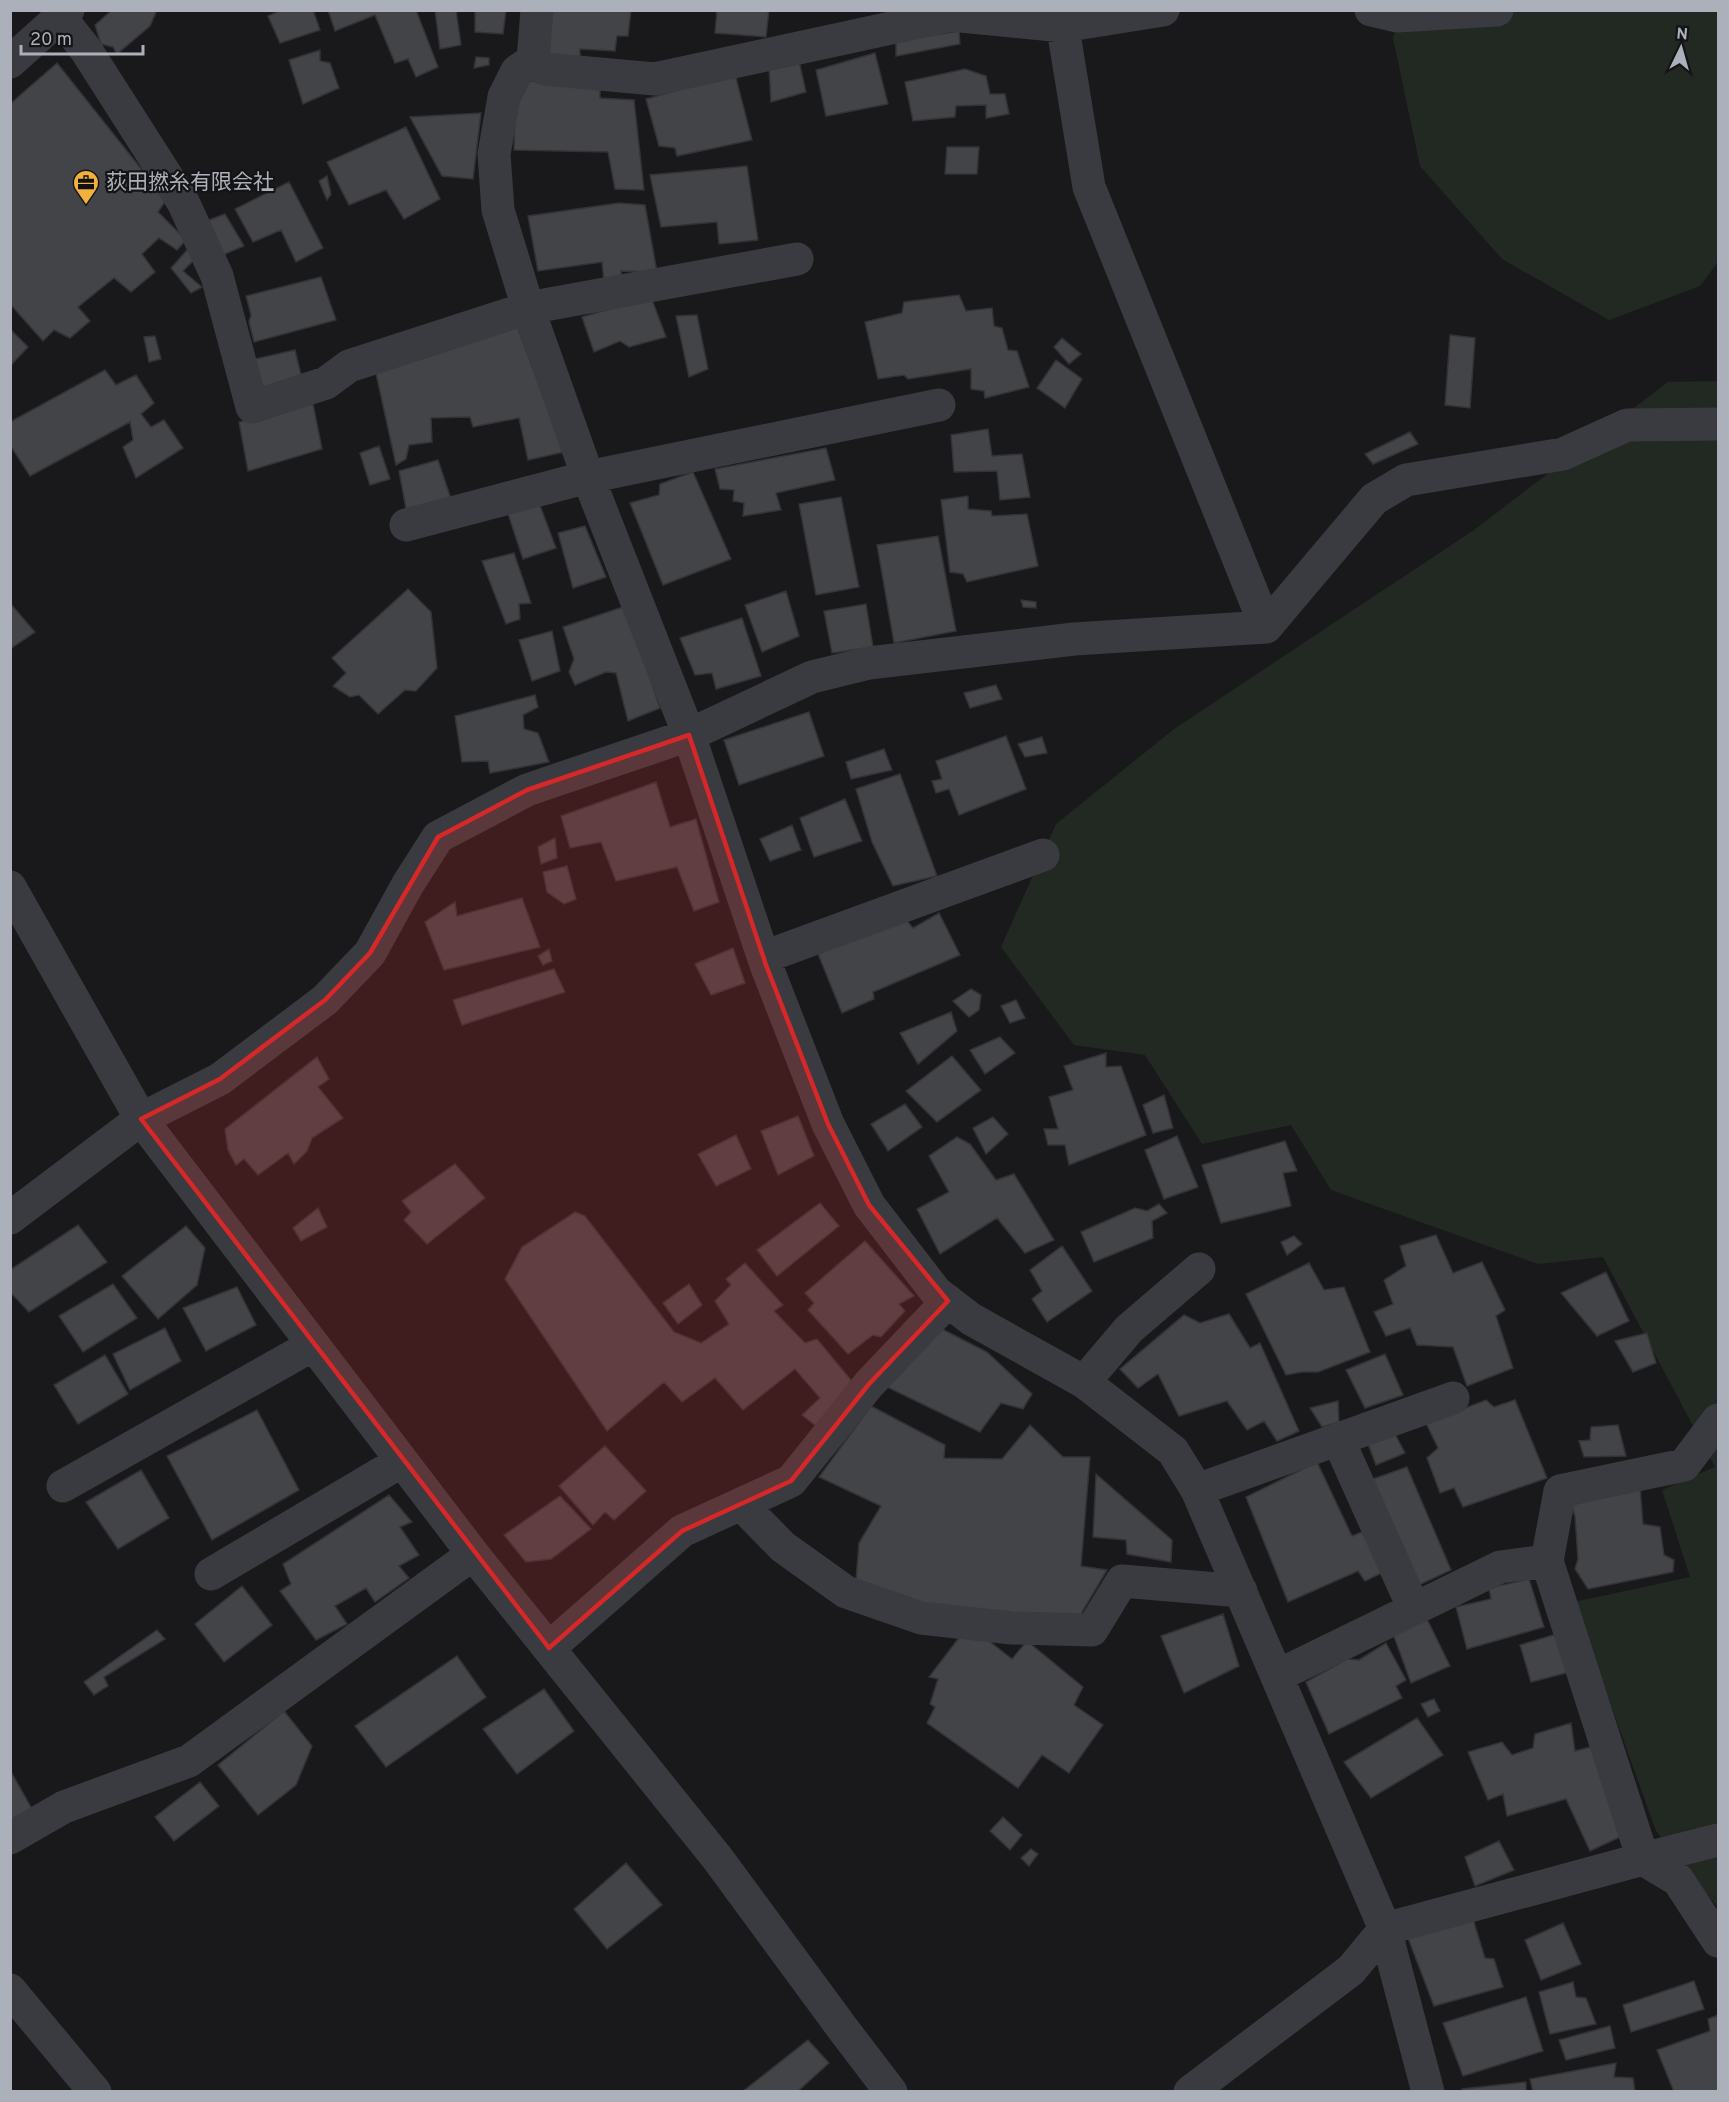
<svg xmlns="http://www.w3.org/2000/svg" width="1729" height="2102" font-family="Overpass,'Noto Sans JP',sans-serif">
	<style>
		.green { fill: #212922 }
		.building { fill: #434448; stroke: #333337; stroke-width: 1.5 }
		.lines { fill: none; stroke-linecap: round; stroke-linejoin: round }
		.minor { stroke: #3a3b40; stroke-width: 33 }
		.tertiary { stroke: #3a3b40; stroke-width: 33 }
		.marked { fill: #d62828; fill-opacity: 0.2; stroke: #d62828; stroke-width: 4.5; stroke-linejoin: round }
		.labels { text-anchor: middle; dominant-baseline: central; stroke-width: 4.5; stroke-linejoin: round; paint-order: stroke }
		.poi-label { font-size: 21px; fill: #abb0ba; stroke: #141416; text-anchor: start }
	</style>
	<rect width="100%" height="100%" fill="#19191b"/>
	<path class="green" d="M1400 11H1718V262L1700 286 1609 320 1502 259 1420 166 1393 38Z
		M1718 381V1908L1656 1831 1574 1602 1690 1577 1662 1490 1715 1467 1603 1257 1538 1264 1331 1190 1291 1125 1202 1144 1145 1055 1074 1045 1001 947 1056 824 1174 729 1474 530 1668 382Z"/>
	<path class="building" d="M112 10H157L150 26 117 54 113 47 101 44 95 25Z
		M281 10H313L320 30 280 43 268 16Z
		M328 10H416L438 67 416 77 408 59 395 63 375 15 335 31Z
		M435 10H456L461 45 440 49Z
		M475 10H506L503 34 475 32Z
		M553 10H631L628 36H617L615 51 580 49V60L547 56Z
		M717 10H769L766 37 715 33Z
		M959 31 960 44 896 56V41Z
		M320 50V61L330 63 339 88 303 104 289 60Z
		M875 53 888 104 826 116 816 70Z
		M476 57 489 58V65L474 68Z
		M799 61 806 92 771 102 769 67Z
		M57 63 166 200 158 212 186 240 177 250 159 238 142 254 155 272 131 292 114 278 78 307 90 321 70 338 54 330 43 341 10 304V104Z
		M965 69 986 76 990 94H1005L1009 114 986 118V105L956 106 955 117 913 121 905 82Z
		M735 74 752 140 677 156 675 148 659 146 646 99Z
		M530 81 600 85V98L634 100 644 190 615 189 608 152 514 150 515 108Z
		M481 113 473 179 442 176 410 117Z
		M406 127 440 199 404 219 386 190 349 205 327 162Z
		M947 147H979L977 174H945Z
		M747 166 758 240 719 244 717 222 661 227 650 175Z
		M327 176 331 194 327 200 319 181Z
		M289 182 323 248 296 262 281 230 253 242 235 209Z
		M619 203 645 205 657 272 621 271 622 280 604 282 602 262 538 271 528 216Z
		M225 214 244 246 218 257 201 223Z
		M187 250 197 257 183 271 202 287 191 293 171 268Z
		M321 277 336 320 254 342 249 322 251 315 246 296Z
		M959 295 966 311 992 308 994 326 1002 328 1008 350 1017 351 1029 387 985 398 984 391 971 389V369L908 379 904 375 878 379 865 322 902 313 904 302Z
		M651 297 666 337 629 347 620 341 594 352 582 317Z
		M697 315 708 369 689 377 676 316Z
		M516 323 564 452 528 460 519 418 473 427 470 417 431 418 432 442 409 445 406 459 396 465 375 369Z
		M10 329 28 347 10 366Z
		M1450 335 1475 338 1470 408 1445 405Z
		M155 336 161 359 149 362 144 337Z
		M1062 338 1081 354 1069 364 1054 347Z
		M295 350 302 379 262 390 251 360Z
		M1056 360 1082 379 1065 408 1037 388Z
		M105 370 116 385 136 375 154 403 141 414 151 427 164 420 183 448 136 478 123 447 133 440 130 422 30 476 10 445V422Z
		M313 404 322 449 248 471 239 422Z
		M988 429 992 456 1022 454 1030 497 1000 500 997 471 954 472 951 435Z
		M1410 432 1418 444 1373 464 1365 454Z
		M379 446 390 479 370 485 360 453Z
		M826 448 835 480 776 493 781 510 743 516 744 503 733 501 734 490 720 489 715 469Z
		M438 460 451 499 406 509 399 471Z
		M693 472 731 559 663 585 630 503 659 495 660 484Z
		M968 496V509L991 511 992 516 1027 514 1038 566 967 582 963 574 950 572 941 500Z
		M841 497 859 587 816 595 799 504Z
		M538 500 556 548 523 559 507 511Z
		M585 526 606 577 573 588 558 533Z
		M938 536 956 631 894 643 877 545Z
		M514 553 531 603 519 604 520 619 506 624 482 561Z
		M408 589 431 612 437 668 416 691 405 690 378 714 359 695 350 697 333 686 346 673 332 658Z
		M786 591 799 636 762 652 745 605Z
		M1021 600 1036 602V608L1023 607Z
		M10 603 35 632 10 649Z
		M866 604 873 647 832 653 824 611Z
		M626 606 660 708 628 721 616 673 606 672 575 685 569 672 574 659 563 627Z
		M742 618 761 676 716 689 712 673 695 675 680 638Z
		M552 631 560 671 532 681 519 640Z
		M996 685 1002 699 970 708 964 693Z
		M535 695 538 707 523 715 524 729 538 733 549 762 490 773 488 761 462 762 455 716Z
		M809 712 824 756 739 785 724 740Z
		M1006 736 1026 789 959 815 949 789 936 793 932 781 942 779 936 761Z
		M1042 737 1047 753 1025 757 1018 744Z
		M884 749 892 770 851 779 846 762Z
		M900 774 937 876 893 886 872 842 856 789Z
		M656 782 670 827 696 819 719 902 694 911 677 867 616 881 601 842 570 848 561 816Z
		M845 799 862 841 814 857 800 818Z
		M792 825 801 850 770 861 760 839Z
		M555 838 557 858 541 864 538 847Z
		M567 866 576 899 564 904 547 892 543 872Z
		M522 898 540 947 444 970 425 922 455 902 457 916Z
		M939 913 960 955 873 992 874 999 842 1013 818 954 902 915 913 928Z
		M733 948 745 983 711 995 695 964Z
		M549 949 552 961 543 965 538 956Z
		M554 969 565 992 462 1025 453 1000Z
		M971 989 981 995 979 1010 969 1017 953 1001Z
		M1016 1000 1025 1018 1010 1023 1001 1006Z
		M951 1012 957 1031 918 1064 900 1033Z
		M1000 1037 1015 1053 985 1074 970 1050Z
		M1106 1053V1067L1121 1066 1146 1135 1069 1165 1065 1145H1048L1044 1129H1058L1049 1097 1073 1090 1064 1066Z
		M952 1056 981 1090 937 1122 906 1091Z
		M317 1057 329 1079 318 1087 343 1118 312 1138 307 1151 294 1164 288 1153 258 1175 244 1159 236 1165 228 1150 225 1129Z
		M1164 1095 1173 1128 1153 1133 1143 1105Z
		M905 1104 922 1127 888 1151 871 1124Z
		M798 1116 814 1156 778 1175 761 1131Z
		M993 1117 1008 1134 986 1154 973 1128Z
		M736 1135 751 1169 716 1186 698 1154Z
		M1177 1136 1198 1187 1164 1199 1145 1150Z
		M957 1137 970 1144 996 1180 1014 1174 1054 1240 1025 1253 997 1218 940 1254 917 1209 949 1192 929 1156Z
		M1285 1141 1297 1171 1283 1173 1291 1206 1221 1223 1202 1165Z
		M455 1164 485 1198 427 1244 404 1220 411 1212 402 1201Z
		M820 1203 839 1226 777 1276 757 1250Z
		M1159 1204 1167 1213 1152 1221 1153 1238 1094 1262 1081 1232 1135 1208 1147 1211Z
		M318 1208 327 1227 301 1241 293 1228Z
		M575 1212 585 1216 674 1332 701 1343 729 1324 715 1301 731 1285 726 1279 745 1263 783 1305 774 1311 805 1343 817 1339 855 1385 816 1426 802 1415 820 1398 795 1369 743 1410 715 1378 682 1402 664 1382 607 1431 505 1279 522 1247Z
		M78 1225 107 1262 29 1312 10 1292V1270Z
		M186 1226 205 1248 197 1285 158 1319 122 1276Z
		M1436 1235 1453 1273 1482 1262 1505 1310 1496 1316 1513 1368 1467 1386 1453 1347 1417 1345 1410 1328 1386 1336 1374 1312 1393 1304 1384 1280 1406 1266 1400 1246Z
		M1294 1236 1302 1244 1287 1255 1281 1242Z
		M865 1241 914 1296 899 1304 905 1311 881 1337 873 1335 848 1354 808 1310 814 1303 805 1293Z
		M1062 1246 1092 1291 1047 1322 1032 1299 1042 1291 1030 1270Z
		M1309 1263 1324 1290 1344 1287 1370 1352 1318 1372H1302L1286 1375 1246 1294Z
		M1606 1272 1629 1321 1597 1336 1561 1293Z
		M113 1284 137 1318 83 1352 59 1316Z
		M689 1284 702 1305 678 1324 663 1303Z
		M237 1287 256 1325 206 1351 183 1308Z
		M1229 1314 1250 1348 1260 1343 1299 1431 1277 1441 1264 1421 1247 1430 1227 1401 1179 1416 1158 1374 1138 1388 1120 1369 1184 1315 1200 1323Z
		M936 1326 987 1352 1032 1394 1023 1409 1001 1403 980 1432 883 1385Z
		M165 1328 181 1361 130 1390 113 1354Z
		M1647 1333 1656 1363 1633 1372 1615 1341Z
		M1385 1354 1403 1395 1365 1408 1346 1370Z
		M105 1355 128 1394 78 1424 54 1385Z
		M1486 1400 1494 1407 1515 1400 1547 1478 1463 1507 1454 1488 1440 1493 1427 1458 1438 1448 1426 1423Z
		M1338 1401 1339 1422 1322 1427 1310 1408Z
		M871 1406 945 1445 944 1458 1002 1459 1030 1425 1063 1457H1090L1081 1566 1107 1570 1078 1619 923 1607 856 1580 859 1543 881 1506 819 1477Z
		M257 1410 299 1490 212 1540 167 1456Z
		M1618 1425 1626 1456 1584 1457 1579 1441 1590 1440 1591 1427Z
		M1394 1432 1405 1453 1376 1465 1368 1444Z
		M605 1446 646 1491 614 1520 605 1512 593 1525 559 1486Z
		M1317 1462 1352 1536 1362 1532 1384 1572 1365 1581 1358 1571 1288 1602 1246 1497Z
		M1407 1467 1451 1570 1419 1585 1373 1479Z
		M141 1470 169 1518 118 1549 86 1502Z
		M1096 1474 1172 1540 1171 1562 1127 1554 1126 1540 1093 1537Z
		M1640 1487 1643 1524 1660 1527 1664 1555 1674 1560 1673 1572 1588 1589 1575 1569 1578 1559 1575 1517 1572 1505Z
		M389 1495 412 1522 400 1527 419 1555 399 1566 409 1578 375 1602 366 1588 335 1606 347 1624 316 1640 280 1591 291 1584 283 1564Z
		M560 1496 591 1529 551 1559 526 1562 504 1535Z
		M1529 1579 1544 1627 1467 1649 1456 1607 1491 1599 1489 1588Z
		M242 1586 272 1625 224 1662 195 1624Z
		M1223 1614 1239 1666 1184 1693 1161 1636Z
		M1425 1615 1450 1666 1411 1683 1392 1631Z
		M157 1630 165 1639 104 1677 108 1686 94 1695 84 1682Z
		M1557 1634 1570 1672 1531 1682 1520 1645Z
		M961 1635 984 1637 1012 1659 1027 1641 1083 1687 1074 1705 1103 1725 1069 1773 1042 1755 1018 1788 927 1723 935 1707 930 1704 938 1679 929 1677Z
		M1386 1643 1406 1680 1396 1686 1402 1698 1329 1734 1306 1682 1347 1659 1359 1660Z
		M457 1656 486 1697 386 1767 355 1726Z
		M544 1689 574 1731 517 1774 483 1729Z
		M1434 1699 1440 1711 1428 1717 1421 1704Z
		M284 1711 312 1746 296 1785 258 1815 218 1765Z
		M1417 1718 1443 1755 1371 1798 1344 1762Z
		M1571 1723 1575 1751 1591 1747 1622 1836 1590 1851 1566 1799 1507 1816 1503 1794 1488 1800 1468 1752 1502 1742 1512 1755 1533 1748 1535 1734Z
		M10 1770 32 1809 10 1821Z
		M200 1782 219 1806 174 1841 155 1817Z
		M1003 1817 1022 1835 1010 1850 990 1831Z
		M1499 1841 1514 1870 1475 1886 1465 1857Z
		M1031 1849 1038 1854 1029 1866 1021 1858Z
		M626 1863 662 1905 607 1949 574 1909Z
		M1473 1919 1485 1958 1494 1959 1503 1987 1434 2006 1408 1938Z
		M1563 1923 1581 1964 1541 1980 1525 1940Z
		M1694 1981 1704 2009 1631 2032 1623 2005Z
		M1573 1982 1576 1997 1586 1998 1596 2024 1550 2034 1539 1992Z
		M1526 1997 1543 2051 1463 2076 1443 2023Z
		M1718 2015V2092H1674L1657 2050 1710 2031 1708 2019Z
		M1610 2026 1615 2048 1566 2060 1559 2040Z
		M808 2040 829 2063 797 2092H742Z
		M1616 2063 1614 2077 1633 2078 1635 2092H1533L1530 2079Z
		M1526 2082V2092H1462V2089Z"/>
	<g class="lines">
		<path class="minor" d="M537 10 533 60 517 71 504 97 494 154 498 210 528 308 588 477 689 735 766 965 828 1124 869 1205 936 1292 971 1319 1084 1382 1173 1451 1197 1490 1385 1929 1428 2092
			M1060 10 1089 187 1266 627
			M1371 10 1397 16 1497 10
			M60 17 86 50 183 202 217 276 252 407 326 383 349 366 528 308 797 259
			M533 60 544 69 655 79 951 15 1063 26 1163 10
			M10 62 68 10
			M406 525 588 477 939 405
			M764 957 1043 855
			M1084 1382 1129 1329 1199 1269
			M1718 1420 1684 1465 1560 1491 1547 1561 1643 1859 1678 1880 1718 1941
			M1338 1439 1414 1609
			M63 1486 313 1345
			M1197 1490 1453 1398
			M741 1504 783 1547 846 1592 921 1618 1012 1628 1092 1630 1122 1581 1241 1591
			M211 1574 402 1461
			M549 1648 682 1531 791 1481 869 1384 948 1301
			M1277 1676 1500 1567 1547 1561
			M10 1838 64 1807 189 1761 473 1554
			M10 1990 95 2092
			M891 2092 843 2029 718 1859 473 1554 141 1119 220 1079 325 1000 370 953 408 884 438 837 527 790 689 735 812 677 869 663 1074 639 1266 627 1374 499 1406 480 1563 454 1627 425 1718 424
			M1190 2092 1351 1970 1385 1929 1643 1859 1718 1840"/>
		<path class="tertiary" d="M10 887 141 1119 10 1218"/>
	</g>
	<path class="marked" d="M689 735 766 965 828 1124 869 1205 948 1301 869 1384 791 1481 682 1531 549 1648 141 1119 220 1079 325 1000 370 953 438 837 527 790Z"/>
	<defs>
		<symbol id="office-pin" viewBox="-11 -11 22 30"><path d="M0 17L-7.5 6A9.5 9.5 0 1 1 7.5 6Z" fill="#f1b13b" stroke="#141416"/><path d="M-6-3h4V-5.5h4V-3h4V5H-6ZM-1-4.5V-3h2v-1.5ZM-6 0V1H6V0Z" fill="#111"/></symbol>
	</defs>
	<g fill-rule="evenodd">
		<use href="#office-pin" x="71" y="168" width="30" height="40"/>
	</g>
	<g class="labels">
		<g class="poi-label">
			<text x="106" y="183">荻田撚糸有限会社</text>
		</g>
	</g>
	<rect width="1729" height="2102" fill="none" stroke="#abb0ba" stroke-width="24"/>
	<g transform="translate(1681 48) rotate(5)" stroke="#141416" stroke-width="4.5" paint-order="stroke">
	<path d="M0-4.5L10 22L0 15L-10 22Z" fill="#abb0ba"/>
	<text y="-9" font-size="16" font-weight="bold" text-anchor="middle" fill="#abb0ba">N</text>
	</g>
	<path d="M21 45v9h122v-9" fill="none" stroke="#abb0ba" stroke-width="3"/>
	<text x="30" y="45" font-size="18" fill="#abb0ba" stroke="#141416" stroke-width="4.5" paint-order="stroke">20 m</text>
</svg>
